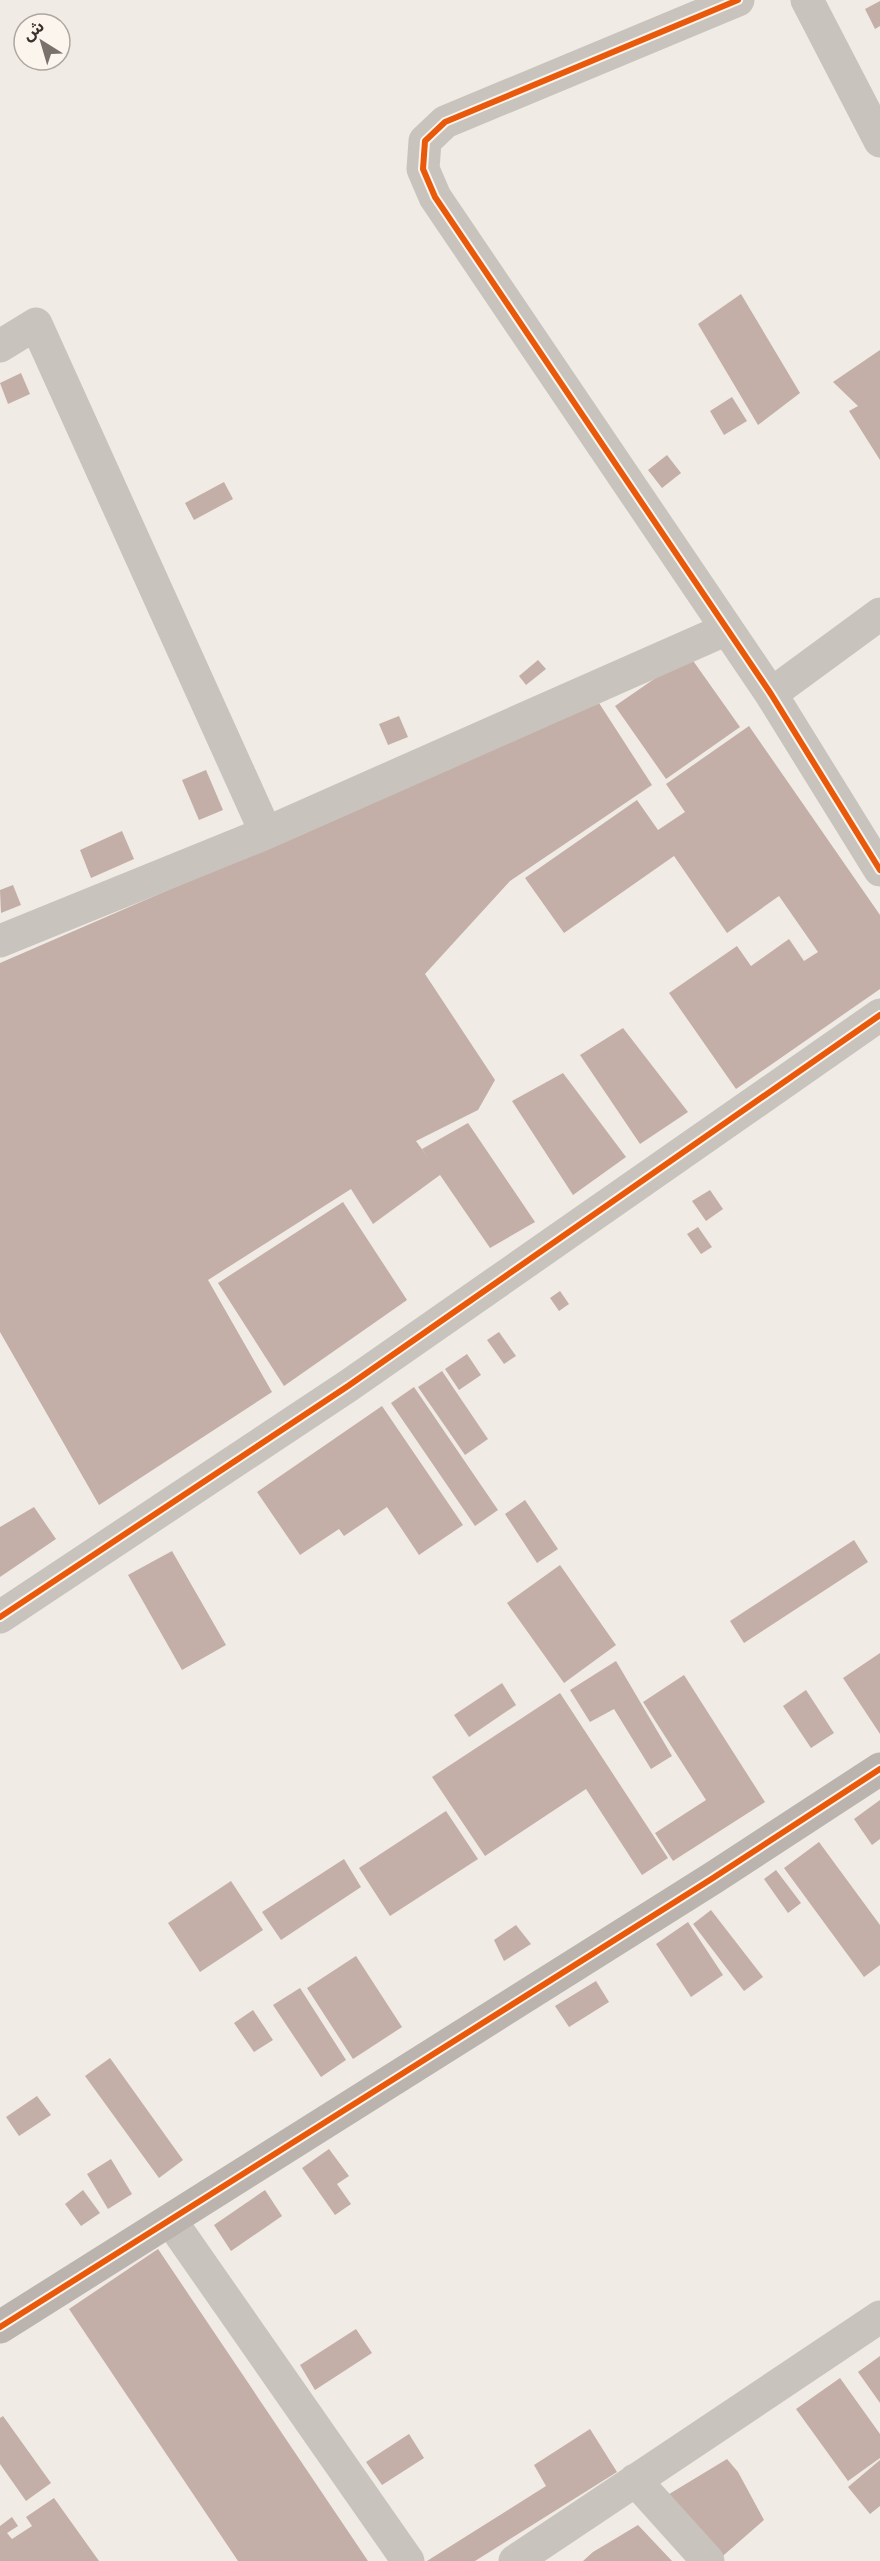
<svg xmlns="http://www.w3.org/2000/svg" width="880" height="2561" font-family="Figtree,'Noto Sans Arabic',sans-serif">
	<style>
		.building { fill: #c3afa7 }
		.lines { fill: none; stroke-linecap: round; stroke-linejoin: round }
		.street { stroke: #c9c3be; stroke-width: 33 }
		.secondary { stroke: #bab3ae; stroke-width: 33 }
		.cycleway-casing { stroke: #fbf5ee; stroke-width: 10 }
		.cycleway { stroke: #e8590c; stroke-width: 6 }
	</style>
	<rect width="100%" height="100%" fill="#f0ebe5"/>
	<path class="building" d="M880 1V26L875 29 865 9Z
		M741 294 800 393 758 425 698 324Z
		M880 350V460L849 411 858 406 833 382Z
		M21 373 30 394 8 404 0 383Z
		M732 397 747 421 724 435 710 411Z
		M667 455 681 473 662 488 648 470Z
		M224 482 233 499 194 520 185 503Z
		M689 655 740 727 666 779 615 706Z
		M538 660 546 669 526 685 519 676Z
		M599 703 652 785 510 881 425 974 495 1080 478 1110 416 1141 429 1159 422 1149 468 1123 535 1222 490 1248 440 1175 373 1224 351 1189 208 1280 272 1392 99 1505 0 1332V963Z
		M399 716 408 737 388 745 379 724Z
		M749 726 880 915V989L736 1089 669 993 737 946 751 966 789 939 804 961 818 952 779 896 727 933 674 856 564 933 525 878 637 800 658 830 685 812 666 784Z
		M206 770 223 810 199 820 182 780Z
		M122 831 134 859 91 878 80 850Z
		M13 885 21 905 1 913 0 890Z
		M623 1028 688 1112 640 1144 580 1055Z
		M563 1073 626 1157 573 1195 512 1101Z
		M710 1190 723 1209 706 1221 692 1201Z
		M343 1202 407 1300 284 1386 218 1283Z
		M698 1227 712 1247 701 1254 687 1234Z
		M560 1291 569 1304 559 1311 550 1298Z
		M499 1332 516 1356 504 1364 487 1340Z
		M467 1354 481 1375 459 1390 445 1369Z
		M442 1371 488 1439 465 1455 418 1387Z
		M414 1387 498 1510 475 1526 391 1403Z
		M382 1406 463 1525 419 1555 387 1507 344 1536 339 1529 300 1555 257 1492Z
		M525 1500 558 1549 537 1563 505 1514Z
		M34 1507 56 1539 0 1577V1527Z
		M854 1540 868 1562 744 1643 730 1621Z
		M172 1551 226 1645 182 1670 128 1575Z
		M560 1565 616 1645 564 1683 507 1603Z
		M880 1653V1734L843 1678Z
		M616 1661 672 1756 651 1769 614 1709 590 1722 570 1690Z
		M684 1675 765 1802 673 1861 655 1833 706 1800 643 1702Z
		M502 1683 516 1705 469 1737 454 1715Z
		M806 1690 834 1733 811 1748 783 1706Z
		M560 1693 668 1858 642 1875 586 1789 485 1856 432 1777Z
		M880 1800V1839L872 1845 854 1819Z
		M446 1811 478 1859 390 1916 359 1868Z
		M819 1842 880 1925V1965L864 1977 784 1868Z
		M344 1859 361 1887 281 1940 262 1912Z
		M776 1870 801 1903 788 1913 764 1879Z
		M231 1881 263 1930 200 1972 168 1923Z
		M711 1910 763 1977 744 1991 693 1924Z
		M688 1922 723 1975 691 1997 656 1944Z
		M516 1925 531 1944 504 1961 494 1940Z
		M356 1956 402 2027 353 2059 307 1988Z
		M596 1981 609 2002 569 2027 555 2006Z
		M300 1988 346 2060 321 2077 273 2005Z
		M253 2010 273 2040 254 2052 234 2023Z
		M110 2058 183 2160 159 2178 85 2076Z
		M37 2096 51 2115 19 2136 6 2117Z
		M329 2149 349 2176 337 2184 351 2204 335 2215 302 2168Z
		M111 2159 132 2194 108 2209 87 2174Z
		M83 2190 100 2213 81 2226 65 2204Z
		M265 2190 282 2216 231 2251 214 2225Z
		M158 2249 368 2561H238L69 2309Z
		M356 2329 372 2353 315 2390 300 2365Z
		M880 2356V2403L858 2372Z
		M840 2378 880 2434V2458L848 2481 796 2409Z
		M3 2416 51 2483 26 2501 0 2464V2418Z
		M590 2429 617 2472 475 2561H427L546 2486 534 2465Z
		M409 2434 424 2458 382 2485 366 2462Z
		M727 2459 738 2472 764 2520 717 2561 661 2499Z
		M880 2460V2506L870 2514 848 2487Z
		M54 2498 99 2561H0V2526L12 2517 18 2526 7 2533 12 2539 32 2526 26 2517Z
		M638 2525 672 2561H583L593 2552Z"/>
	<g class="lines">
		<path class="street" d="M738 0 445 122 425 141 423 169 435 197 771 694 880 870
			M807 0 880 141
			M0 346 36 324 266 833
			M771 694 880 614
			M0 941 266 833 727 629
			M0 1617 348 1386 880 1015
			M171 2221 408 2561
			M635 2480 708 2561
			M515 2561 880 2317"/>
		<path class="secondary" d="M0 2327 713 1878 880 1769"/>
		<defs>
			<path id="cycleway" d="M738 0 445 122 425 141 423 169 435 197 771 694 880 870
				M0 1617 348 1386 880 1015
				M0 2327 713 1878 880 1769"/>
		</defs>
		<use href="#cycleway" class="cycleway-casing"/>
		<use href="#cycleway" class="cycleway"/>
	</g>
	<g transform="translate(42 42) rotate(323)"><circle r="28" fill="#fbf5ee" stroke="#aea6a0" stroke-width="1.5"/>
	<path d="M0-4.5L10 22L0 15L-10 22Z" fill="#7a716c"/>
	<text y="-9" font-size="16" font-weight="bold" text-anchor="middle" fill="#3b302b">ش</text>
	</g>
</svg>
